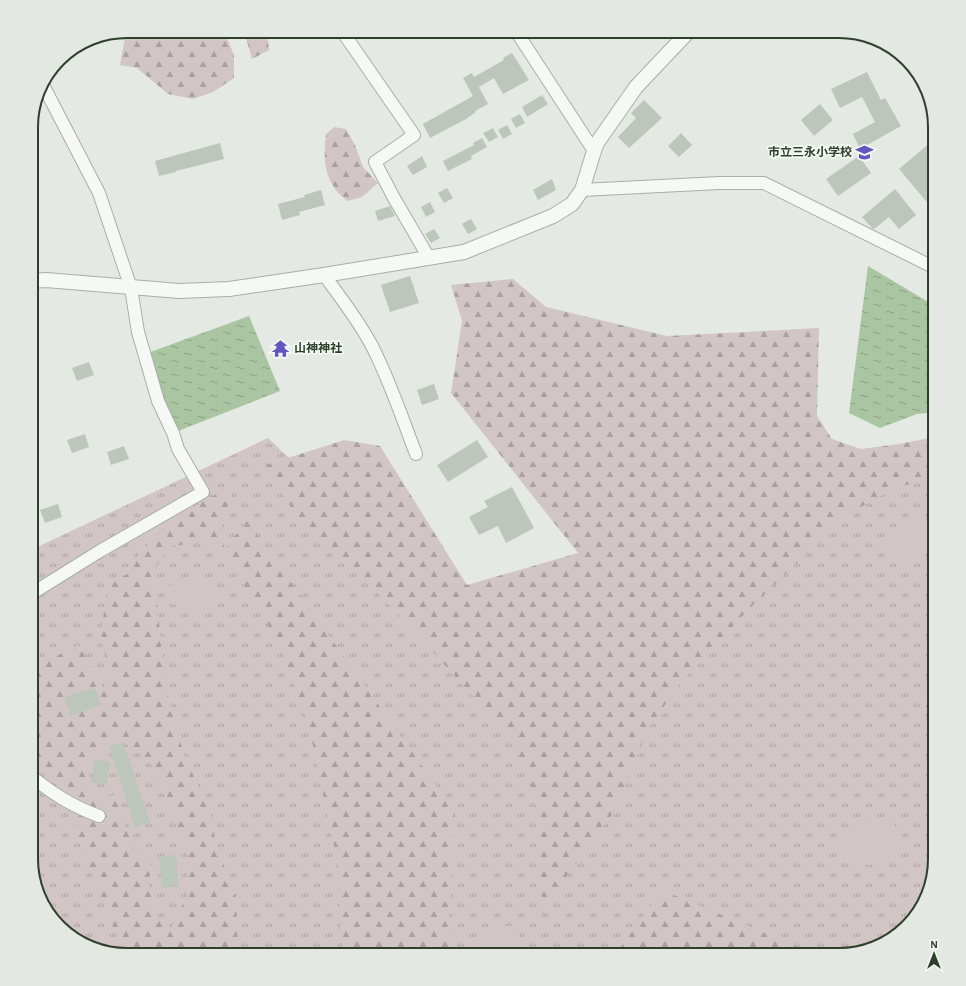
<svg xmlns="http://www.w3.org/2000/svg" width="966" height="986" font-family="'Alegreya Sans','Noto Sans JP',sans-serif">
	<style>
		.grass { fill: url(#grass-tufts) }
		.forest { fill: url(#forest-firs); fill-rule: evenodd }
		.park { fill: #d2c5c5 }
		.water { fill: url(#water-ripples) }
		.building { fill: #bcc6bb }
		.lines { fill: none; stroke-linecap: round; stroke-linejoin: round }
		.minor-casing { stroke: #a6b0a5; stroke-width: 14 }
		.tertiary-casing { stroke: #a6b0a5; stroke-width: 16 }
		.minor { stroke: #f5f8f5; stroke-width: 12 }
		.tertiary { stroke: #f5f8f5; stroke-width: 14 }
		.labels { text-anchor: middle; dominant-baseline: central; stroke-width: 3.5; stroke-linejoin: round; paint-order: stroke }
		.poi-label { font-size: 12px; font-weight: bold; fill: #2e402c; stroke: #f3f7f2; text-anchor: end }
		.rim { fill: none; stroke: #2e402c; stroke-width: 2 }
	</style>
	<defs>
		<pattern id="grass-tufts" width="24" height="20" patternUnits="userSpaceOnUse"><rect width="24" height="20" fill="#d2c5c5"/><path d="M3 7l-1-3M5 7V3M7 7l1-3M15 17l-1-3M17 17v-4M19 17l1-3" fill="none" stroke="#aba1a0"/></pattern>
		<pattern id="forest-firs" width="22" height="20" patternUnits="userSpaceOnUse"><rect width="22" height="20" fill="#d2c5c5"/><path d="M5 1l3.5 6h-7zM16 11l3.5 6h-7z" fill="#aba1a0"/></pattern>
		<pattern id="water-ripples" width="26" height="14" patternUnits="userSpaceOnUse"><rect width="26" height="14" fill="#aac5a2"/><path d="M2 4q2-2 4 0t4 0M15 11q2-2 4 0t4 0" fill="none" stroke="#8ba184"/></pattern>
	</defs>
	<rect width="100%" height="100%" fill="#e4e9e3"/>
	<path class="grass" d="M268 438 577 730 935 440V859L925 901 902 931 870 950 839 955H127L85 945 55 922 36 890 31 859V550Z"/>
	<path class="forest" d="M126 31H224L234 55V78L213 92 193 99 168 94 137 68 120 65Z
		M244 31H267L269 50 252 59Z
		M334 127 346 129 355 145 363 167 378 183 362 197 348 201C343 197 337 193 334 187 323 172 324 152 326 134Z
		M513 279 546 307 667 336 819 328 817 416 832 439 861 449 899 444 935 437V482L933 480 896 487 847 515 749 609 684 679 649 727 614 812 563 881 543 914 534 792 511 739 427 645 367 582 305 527 263 466 344 440 380 446 467 585 578 553 451 393 462 321 451 285Z
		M226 489 232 496 224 515 219 537 224 550 247 521 455 812 449 915 455 955H343L336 855 310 732 277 641 224 551 203 541 169 547 154 570 165 685 184 755 210 812 218 854 236 898 238 955 124 954 84 854 61 786 31 756V668L79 645 95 674 109 696V675L101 634 108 582 128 574 141 551 180 514ZM112 737 134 748 146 757 160 778 188 856 187 895 167 937 153 904 148 879 154 867 143 859 131 842 121 814V790L105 800 90 792 89 761 104 749Z
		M935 663V729L923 705Z
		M662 890 818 955H615Z"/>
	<path class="park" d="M923 515C936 523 935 524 935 538L920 554 901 564 886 561C886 553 885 543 888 535 892 526 913 517 923 515Z
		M183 578C191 580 209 586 213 594 215 598 214 603 214 607 199 614 180 610 167 600L166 589 175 581Z
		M891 821 896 827 894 835 897 847 889 857 870 865 858 864 845 858 841 845 845 836 862 823 879 824Z
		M513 926C519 935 525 944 520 955H471L470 952C476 942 485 932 497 928 502 926 508 926 513 926Z"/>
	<path class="water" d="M868 266 935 306V412L917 414 880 428 849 413Z
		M249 316 280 391 173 433 145 354Z"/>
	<path class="building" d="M512 53 529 80 503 94 494 78 479 87 488 104 475 111 476 112 466 119 430 138 423 124 473 96 463 78 472 73 474 77 504 60 503 58Z
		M867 72 881 100 885 98 901 126 860 149 853 134 875 122 862 97 840 108 831 89Z
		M542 95 548 104 527 117 522 107Z
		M644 100 662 118 629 148 618 137 636 118 631 113Z
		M820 104 833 120 814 136 801 120Z
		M520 114 525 123 516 128 511 119Z
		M507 125 512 134 503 139 498 130Z
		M493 128 498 137 489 142 483 133Z
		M681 133 692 145 679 157 668 146Z
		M482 138 487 147 471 156 472 159 448 171 443 161 474 145 473 143Z
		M931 142 935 147V204L931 207 899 169Z
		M220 143 224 159 176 171V172L159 176 155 161Z
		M422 156 427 167 413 175 407 166Z
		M859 156 871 173 838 196 826 179Z
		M552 179 556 190 538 200 533 190Z
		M447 188 453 198 444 203 438 193Z
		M895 189 916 215 899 229 889 217 874 229 872 228 862 217Z
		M321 190 325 205 299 212 300 215 282 220 278 204 305 197 304 195Z
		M430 202 435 212 426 217 421 207Z
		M390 206 395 216 378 221 375 211Z
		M471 219 477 229 468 234 462 224Z
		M434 229 440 238 431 243 425 234Z
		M410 276 419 303 390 312 381 285Z
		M89 362 94 375 77 381 72 368Z
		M434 384 439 399 422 405 417 390Z
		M85 434 89 447 72 453 67 440Z
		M477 440 488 457 448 482 437 465Z
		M124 446 129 459 111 465 107 452Z
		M512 487 534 528 506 543 498 526 479 535 469 517 488 507 484 501Z
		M58 504 62 517 45 523 40 510Z
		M95 688 101 705 71 716 64 697Z
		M123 742 136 778 135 779 150 822 135 828 109 747Z
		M95 760 110 762 107 784 91 782Z
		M176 855 179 886 162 888 159 857Z"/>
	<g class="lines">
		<defs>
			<path id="minor" d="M342 31 414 135 375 162 394 198 429 258
				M516 31 594 151
				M582 190 719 183H764L935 268
				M324 275C341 298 359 321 372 346 390 381 402 418 416 454
				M31 594 100 551 203 492 178 449 173 433 158 401 138 332 131 288 99 193 42 83
				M31 776C53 794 72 806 99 816"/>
			<path id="tertiary" d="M31 281 46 280 179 291 229 289 324 275 464 252 553 216 572 204 582 190 594 151 597 143 636 87 689 31"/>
		</defs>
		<use href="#minor" class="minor-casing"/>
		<use href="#tertiary" class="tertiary-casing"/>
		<use href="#minor" class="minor"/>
		<use href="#tertiary" class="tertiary"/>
	</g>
	<defs>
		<symbol id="school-bare" viewBox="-9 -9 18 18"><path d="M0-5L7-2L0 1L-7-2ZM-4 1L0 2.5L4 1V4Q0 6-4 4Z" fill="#6356c0" stroke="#f3f7f2" stroke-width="2.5" paint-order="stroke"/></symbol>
		<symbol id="temple-bare" viewBox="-9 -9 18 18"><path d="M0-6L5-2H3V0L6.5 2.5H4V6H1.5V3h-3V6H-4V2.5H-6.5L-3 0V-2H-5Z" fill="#6356c0" stroke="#f3f7f2" stroke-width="2.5" paint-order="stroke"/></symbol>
	</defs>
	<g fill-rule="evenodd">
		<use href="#school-bare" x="852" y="140" width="25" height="25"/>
		<use href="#temple-bare" x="268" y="336" width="25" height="25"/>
	</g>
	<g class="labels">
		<g class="poi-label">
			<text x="852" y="152">市立三永小学校</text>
			<text x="294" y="348" text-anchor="start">山神神社</text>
		</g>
	</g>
	<path d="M0 0H966V986H0ZM127 38H839A89 89 0 0 1 928 127V859A89 89 0 0 1 839 948H127A89 89 0 0 1 38 859V127A89 89 0 0 1 127 38Z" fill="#e3e8e2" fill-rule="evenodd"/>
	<path class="rim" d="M127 38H839A89 89 0 0 1 928 127V859A89 89 0 0 1 839 948H127A89 89 0 0 1 38 859V127A89 89 0 0 1 127 38Z"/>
	<g transform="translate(934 954)" stroke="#f3f7f2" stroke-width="3" paint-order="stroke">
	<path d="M0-3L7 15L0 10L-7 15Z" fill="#2e402c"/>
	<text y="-6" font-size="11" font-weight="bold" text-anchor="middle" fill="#2e402c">N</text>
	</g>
</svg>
